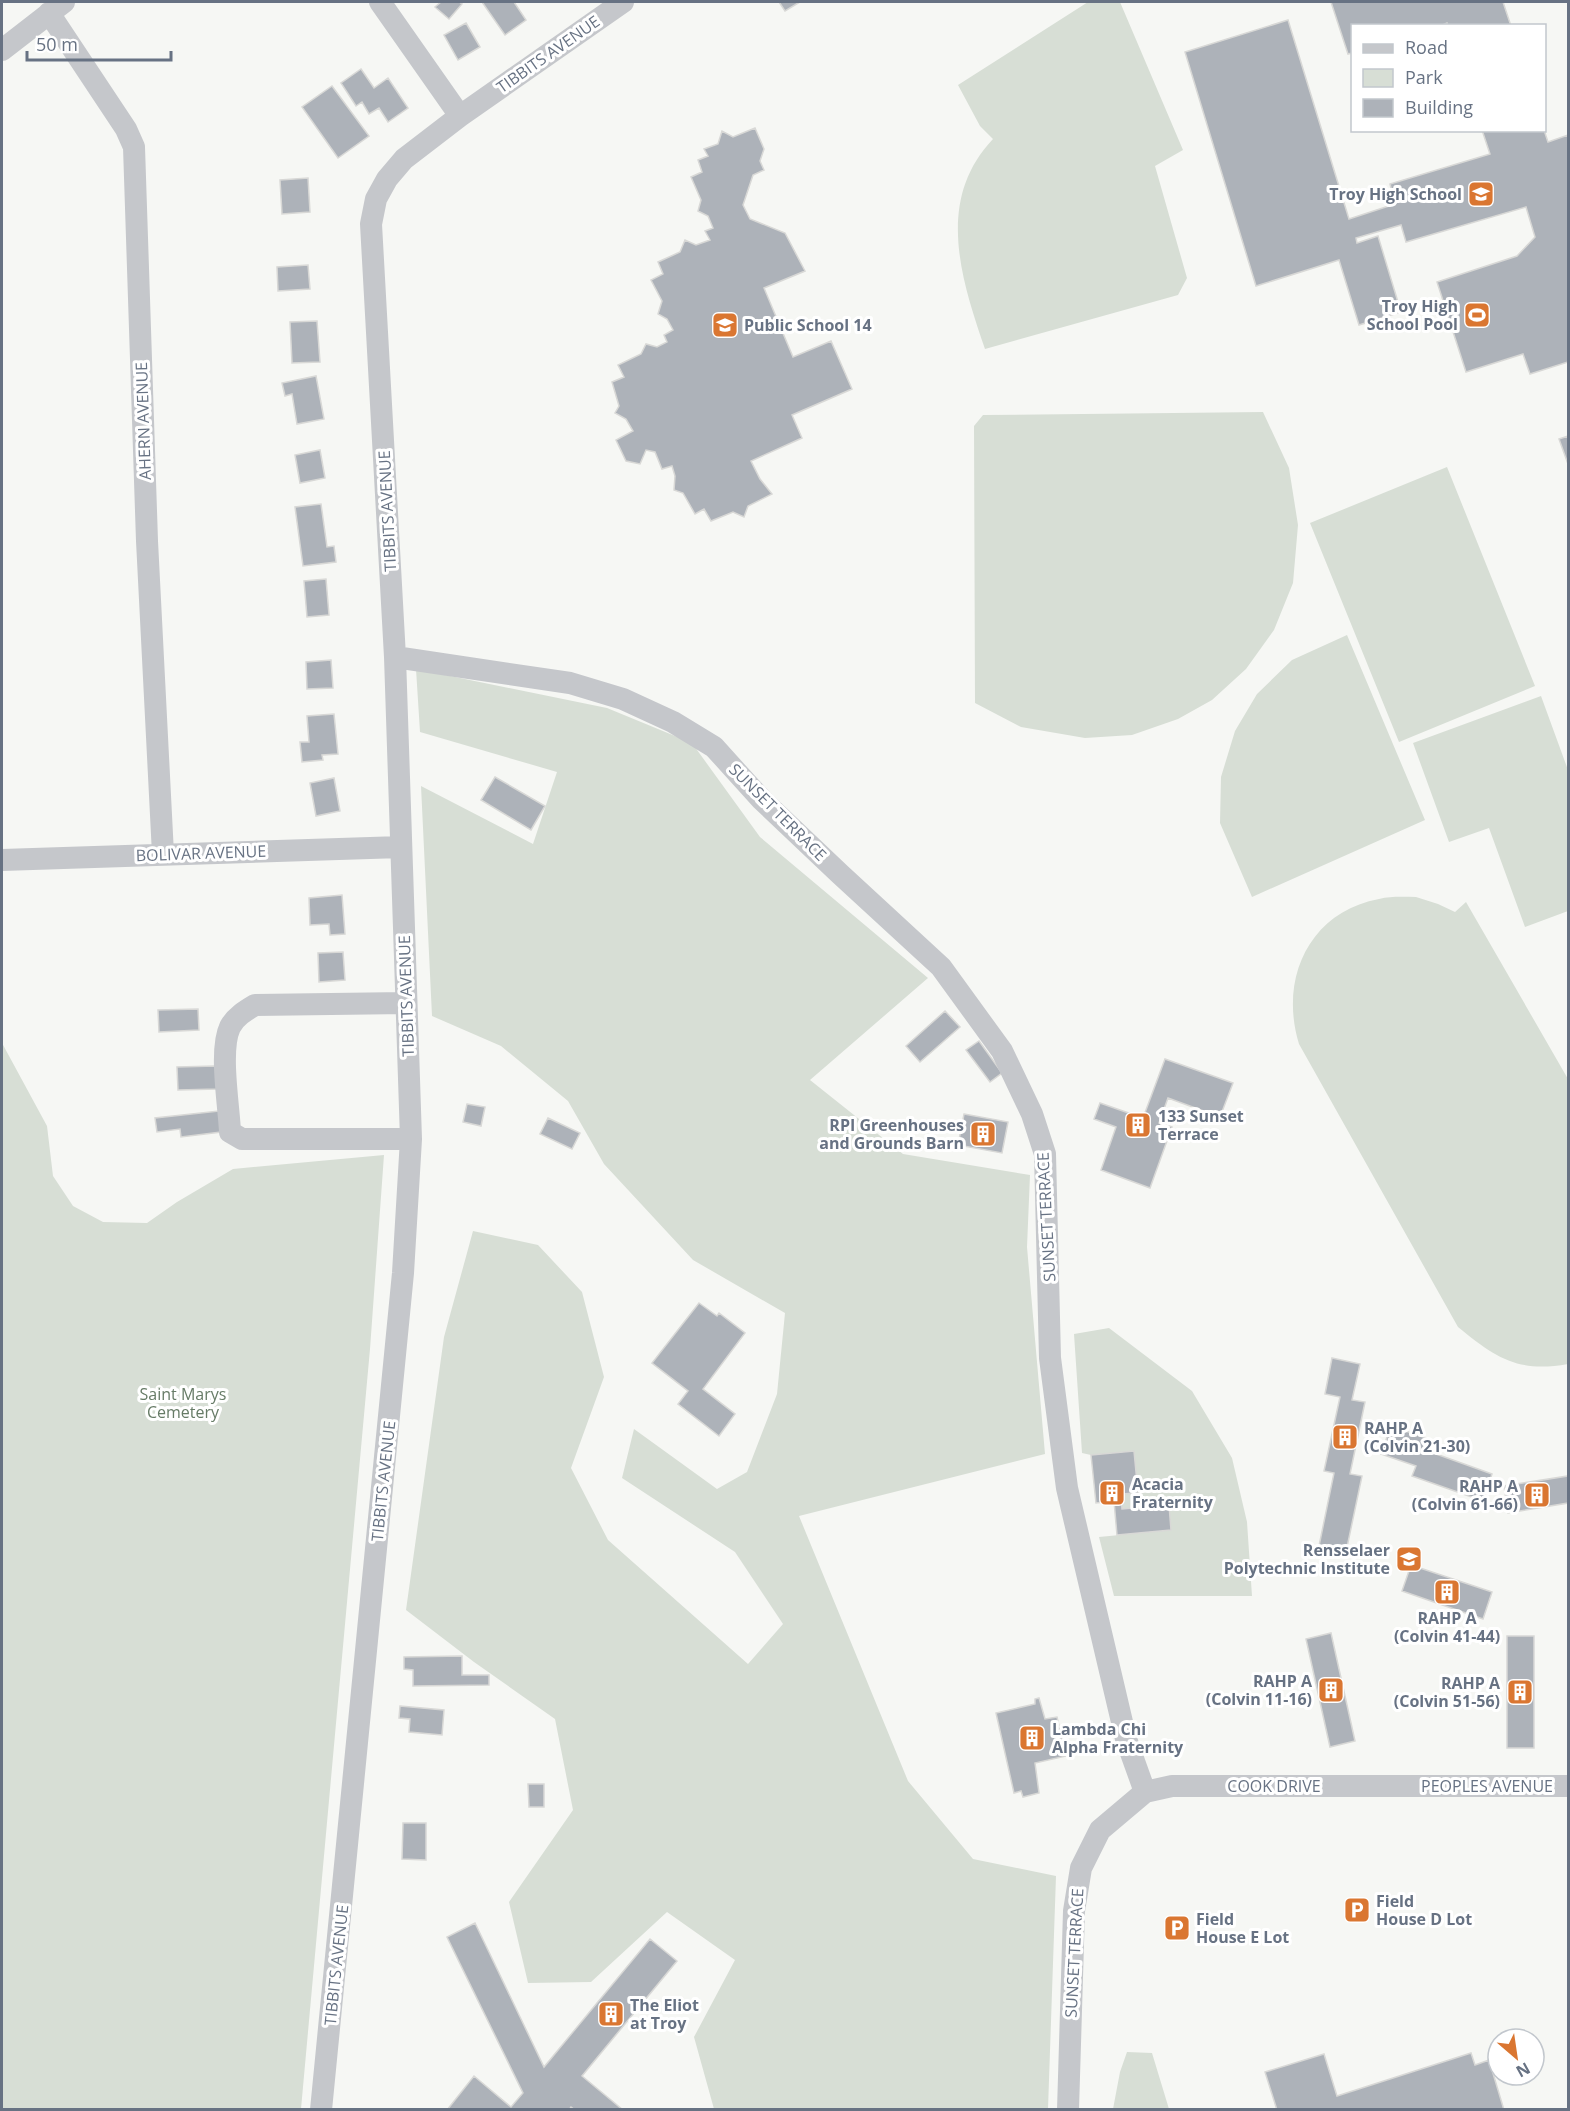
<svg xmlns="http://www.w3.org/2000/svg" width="1570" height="2111" font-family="'Open Sans',sans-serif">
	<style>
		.green { fill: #d7ded5 }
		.building { fill: #adb2b9; stroke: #d8d8d6; stroke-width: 1.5 }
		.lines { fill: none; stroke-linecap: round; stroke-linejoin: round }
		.minor { stroke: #c5c7cb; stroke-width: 22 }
		.labels { text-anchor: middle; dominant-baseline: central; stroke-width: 6; stroke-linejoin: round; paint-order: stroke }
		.street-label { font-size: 16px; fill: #677283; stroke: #fff }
		.poi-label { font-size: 16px; font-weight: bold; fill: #677283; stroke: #fff; text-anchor: start }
		.park-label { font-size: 16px; fill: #667b66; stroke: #fff }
	</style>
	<rect width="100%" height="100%" fill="#f6f7f4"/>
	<path class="green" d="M1088 2H1120L1183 150 1155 166 1187 278 1178 295 985 349C961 279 935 200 993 139L980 126 958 85Z
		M1263 412 1289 468 1298 525 1293 583 1274 630 1246 669 1212 700 1178 719 1132 735 1085 738 1021 727 975 703 974 426 983 415Z
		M1447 467 1535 686 1399 742 1310 523Z
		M1347 635 1425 820 1252 897 1220 823 1221 777 1235 731 1257 694 1292 660Z
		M416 669 607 708 692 743 760 837 928 978 810 1080 903 1154 1030 1175 1027 1247 1045 1454 799 1516 908 1781 973 1859 1056 1876 1048 2109H714L694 2037 735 1960 667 1912 591 1982 528 1983 509 1902 573 1810 555 1719 474 1662 406 1610 444 1337 473 1231 538 1245 582 1292 604 1377 571 1468 608 1540 748 1664 783 1624 735 1552 622 1478 634 1429 717 1489 747 1472 777 1394 785 1313 693 1260 604 1164 568 1101 501 1046 432 1016 421 786 533 844 557 772 420 732Z
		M1541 696 1568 770V911L1525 927 1489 828 1449 842 1413 743Z
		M1416 897 1438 904 1455 912 1466 902 1568 1079V1364C1518 1373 1496 1358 1458 1327L1299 1044C1279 979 1309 912 1379 899 1391 896 1404 897 1416 897Z
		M2 1043 47 1126 53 1176 73 1206 103 1222 147 1223 177 1202 233 1169 384 1155 370 1349 301 2109H2Z
		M1109 1328 1192 1391 1232 1458 1247 1522 1252 1596H1114L1099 1537 1171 1530 1168 1505 1122 1509 1121 1494 1138 1492 1134 1451 1091 1455 1082 1453 1074 1334Z
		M1127 2052 1152 2053 1169 2109H1113L1120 2072Z"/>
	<path class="building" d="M441 2H459L462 4 449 19 435 7Z
		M482 2H514L526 20 505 35Z
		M779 2H800L785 11Z
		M1331 2H1503L1511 26H1448L1447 23 1440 26H1352V53L1348 54Z
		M1288 20 1349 219 1395 204 1390 184 1490 154 1482 130H1544L1548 142 1568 135V362L1530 374 1523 354 1466 372 1437 282 1517 256 1535 237 1526 207 1406 242 1401 225 1356 238 1357 243 1378 236 1401 312 1359 325 1339 260 1256 286 1185 52Z
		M466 23 480 47 458 60 444 35Z
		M361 69 374 88 388 78 408 108 388 122 379 108 369 114 362 102 356 106 341 83Z
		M332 86 369 136 338 158 302 107Z
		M755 128 764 149 760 161 764 170 753 175 743 205 750 219 785 233 805 271 764 288 793 357 831 341 852 389 792 415 802 438 751 461 760 479 772 494 748 506 744 517 733 512 711 521 704 509 695 514 683 493 674 490 675 476 672 466 662 469 655 452 646 450 640 464 626 461 616 440 633 431 626 419 615 413 619 406 612 382 624 377 618 365 641 354 646 344 657 347 667 342 664 335 673 330 667 319 658 314 662 301 651 280 663 274 658 262 680 252 685 240 696 245 710 240 705 231 713 228 708 216 698 211 701 200 691 177 702 172 698 160 708 156 704 149 718 144 722 131 733 137Z
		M308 178 310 212 282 214 280 180Z
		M308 265 310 289 278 291 277 267Z
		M317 321 320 362 292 363 290 322Z
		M316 376 324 419 297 424 292 394 285 396 282 383Z
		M1568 436V464L1559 439Z
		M320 450 325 478 300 483 295 455Z
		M321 504 327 547 334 546 336 562 303 566 295 507Z
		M326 579 329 615 307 617 304 581Z
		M331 660 333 688 307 689 306 662Z
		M334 714 338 754 322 755 323 760 302 762 300 742H309L307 716Z
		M495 777 545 806 531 830 481 800Z
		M334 778 340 811 316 816 310 783Z
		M342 895 345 934 330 935 329 924 310 925 309 898Z
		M343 952 345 980 319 982 318 953Z
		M198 1009 199 1030 159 1032 158 1010Z
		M945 1011 960 1027 920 1062 906 1046Z
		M979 1041 1002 1073 990 1082 966 1050Z
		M1165 1059 1233 1083 1220 1117 1168 1098 1159 1123 1172 1127 1150 1188 1101 1170 1116 1127 1094 1119 1100 1103 1143 1118Z
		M216 1066 217 1089 178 1090 177 1067Z
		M467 1104 485 1107 481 1126 463 1122Z
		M219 1111 221 1132 181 1137 180 1129 157 1132 155 1118Z
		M964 1114 1008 1122 1002 1153 958 1145Z
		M548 1118 580 1133 572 1149 540 1134Z
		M699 1303 717 1316 719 1313 745 1333 703 1389 735 1414 719 1436 678 1404 688 1391 652 1363Z
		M1332 1358 1360 1364 1352 1400 1365 1402 1350 1474 1362 1476 1346 1552 1319 1546 1334 1473 1324 1471 1340 1397 1325 1394Z
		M1391 1426 1429 1439 1425 1450 1492 1474 1483 1501 1412 1476 1416 1466 1381 1454Z
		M1134 1451 1138 1493 1121 1494 1122 1509 1169 1505 1171 1530 1117 1535 1114 1501 1096 1503 1091 1455Z
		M1568 1476V1503L1508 1513 1504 1486Z
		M1411 1565 1492 1592 1483 1619 1402 1591Z
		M1331 1633 1355 1741 1330 1747 1306 1639Z
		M1507 1636H1534V1748H1507Z
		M462 1656V1675H489V1685L413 1686V1670L404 1669V1657Z
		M1039 1698 1045 1719 1057 1717 1066 1756 1035 1763 1039 1793 1023 1797 1021 1791 1014 1793 996 1713 1035 1704V1699Z
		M400 1706 444 1710 442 1735 409 1732 410 1719 399 1718Z
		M528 1784H544V1807H529Z
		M403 1823H426V1860L402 1859Z
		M475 1923 544 2067 650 1939 677 1961 582 2076 623 2110H575L571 2107 569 2110H447L474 2076 511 2107 523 2093 447 1937Z
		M1471 2053 1475 2065 1489 2060 1504 2110H1277L1265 2072 1324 2054 1337 2096Z"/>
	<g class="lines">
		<path class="minor" d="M380 2 460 116
			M49 13 126 129 134 147 147 541 163 854
			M2 50 64 2
			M395 657 570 683 623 699 673 722 714 747 762 800 840 874 941 967 1002 1051 1032 1114 1045 1154 1050 1358 1067 1488 1126 1739 1145 1792
			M2 860 401 847
			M406 1003 255 1005C245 1011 235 1017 230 1027 219 1050 229 1106 230 1132L242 1139H411
			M321 2110 403 1273 411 1139 395 657 371 224 376 199 387 179 404 159 460 116 623 2
			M1068 2110 1074 1911 1081 1868 1100 1830 1145 1792 1172 1786H1568"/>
	</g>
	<defs>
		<symbol id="school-square" viewBox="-11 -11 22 22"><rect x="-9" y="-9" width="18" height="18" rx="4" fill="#da7631" stroke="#fff"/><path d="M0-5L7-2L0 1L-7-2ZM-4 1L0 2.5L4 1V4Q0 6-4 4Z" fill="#fff"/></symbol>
		<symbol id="stadium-square" viewBox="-11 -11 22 22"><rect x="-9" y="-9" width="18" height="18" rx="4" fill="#da7631" stroke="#fff"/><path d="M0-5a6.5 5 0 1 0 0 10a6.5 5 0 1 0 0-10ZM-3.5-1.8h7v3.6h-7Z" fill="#fff"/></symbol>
		<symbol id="building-square" viewBox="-11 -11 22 22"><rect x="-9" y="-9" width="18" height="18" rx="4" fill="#da7631" stroke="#fff"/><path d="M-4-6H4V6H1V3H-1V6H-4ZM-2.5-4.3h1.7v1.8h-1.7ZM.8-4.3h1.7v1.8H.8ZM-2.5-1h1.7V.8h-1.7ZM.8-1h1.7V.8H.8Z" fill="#fff"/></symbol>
		<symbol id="university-square" viewBox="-11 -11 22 22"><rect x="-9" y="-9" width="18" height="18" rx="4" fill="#da7631" stroke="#fff"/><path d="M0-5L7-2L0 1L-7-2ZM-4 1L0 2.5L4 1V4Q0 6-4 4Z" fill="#fff"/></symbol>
		<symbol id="parking-square" viewBox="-11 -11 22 22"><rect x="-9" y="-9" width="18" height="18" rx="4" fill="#da7631" stroke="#fff"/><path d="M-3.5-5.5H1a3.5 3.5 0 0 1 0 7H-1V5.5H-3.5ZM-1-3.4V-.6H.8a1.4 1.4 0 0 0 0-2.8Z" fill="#fff"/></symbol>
	</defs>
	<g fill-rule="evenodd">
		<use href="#school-square" x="1466" y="179" width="30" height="30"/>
		<use href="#stadium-square" x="1462" y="300" width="30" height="30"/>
		<use href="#school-square" x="710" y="310" width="30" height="30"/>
		<use href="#building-square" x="1123" y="1110" width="30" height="30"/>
		<use href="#building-square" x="968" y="1119" width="30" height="30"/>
		<use href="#building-square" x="1330" y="1422" width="30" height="30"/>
		<use href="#building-square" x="1097" y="1478" width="30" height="30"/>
		<use href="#building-square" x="1522" y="1480" width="30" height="30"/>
		<use href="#university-square" x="1394" y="1544" width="30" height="30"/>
		<use href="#building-square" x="1432" y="1577" width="30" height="30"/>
		<use href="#building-square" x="1316" y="1675" width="30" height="30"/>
		<use href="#building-square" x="1505" y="1677" width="30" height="30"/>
		<use href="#building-square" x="1017" y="1723" width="30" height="30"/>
		<use href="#parking-square" x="1342" y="1895" width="30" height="30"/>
		<use href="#parking-square" x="1162" y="1913" width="30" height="30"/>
		<use href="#building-square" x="596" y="1999" width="30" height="30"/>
	</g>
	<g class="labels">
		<g class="street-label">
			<text transform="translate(548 54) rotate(-35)">TIBBITS AVENUE</text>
			<text transform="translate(143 421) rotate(-92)">AHERN AVENUE</text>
			<text transform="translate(387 511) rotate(-93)">TIBBITS AVENUE</text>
			<text transform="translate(778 812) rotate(45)">SUNSET TERRACE</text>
			<text transform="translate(201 853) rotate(-2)">BOLIVAR AVENUE</text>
			<text transform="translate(406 996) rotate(-92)">TIBBITS AVENUE</text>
			<text transform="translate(1046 1217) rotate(-93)">SUNSET TERRACE</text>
			<text transform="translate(383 1481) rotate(-84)">TIBBITS AVENUE</text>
			<text x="1274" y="1786">COOK DRIVE</text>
			<text x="1487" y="1786">PEOPLES AVENUE</text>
			<text transform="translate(1074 1953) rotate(-87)">SUNSET TERRACE</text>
			<text transform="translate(336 1965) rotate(-84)">TIBBITS AVENUE</text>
		</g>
		<g class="poi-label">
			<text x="1462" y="194" text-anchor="end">Troy High School</text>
			<text x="1458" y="306" text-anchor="end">Troy High<tspan x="1458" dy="18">School Pool</tspan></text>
			<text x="744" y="325">Public School 14</text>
			<text x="1158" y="1116">133 Sunset<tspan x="1158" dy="18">Terrace</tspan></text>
			<text x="964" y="1125" text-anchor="end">RPI Greenhouses<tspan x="964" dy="18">and Grounds Barn</tspan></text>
			<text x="1364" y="1428">RAHP A<tspan x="1364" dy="18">(Colvin 21-30)</tspan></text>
			<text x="1132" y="1484">Acacia<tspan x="1132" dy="18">Fraternity</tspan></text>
			<text x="1518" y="1486" text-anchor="end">RAHP A<tspan x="1518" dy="18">(Colvin 61-66)</tspan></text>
			<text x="1390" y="1550" text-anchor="end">Rensselaer<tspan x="1390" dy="18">Polytechnic Institute</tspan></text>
			<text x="1447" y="1618" text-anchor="middle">RAHP A<tspan x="1447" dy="18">(Colvin 41-44)</tspan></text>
			<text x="1312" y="1681" text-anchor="end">RAHP A<tspan x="1312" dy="18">(Colvin 11-16)</tspan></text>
			<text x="1500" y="1683" text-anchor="end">RAHP A<tspan x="1500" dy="18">(Colvin 51-56)</tspan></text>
			<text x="1052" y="1729">Lambda Chi<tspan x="1052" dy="18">Alpha Fraternity</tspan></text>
			<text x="1376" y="1901">Field<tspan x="1376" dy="18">House D Lot</tspan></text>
			<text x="1196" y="1919">Field<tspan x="1196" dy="18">House E Lot</tspan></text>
			<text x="630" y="2005">The Eliot<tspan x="630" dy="18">at Troy</tspan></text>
		</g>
		<g class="park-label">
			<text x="183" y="1394">Saint Marys<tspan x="183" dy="18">Cemetery</tspan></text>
		</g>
	</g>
	<rect width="1570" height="2111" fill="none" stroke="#677283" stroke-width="6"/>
	<rect x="1351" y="24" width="195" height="108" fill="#ffffff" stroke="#c2c7cd" stroke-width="1.5"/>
	<rect x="1363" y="44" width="30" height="9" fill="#c5c7cb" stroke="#c2c7cd" stroke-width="1.5"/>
	<text x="1405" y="54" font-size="18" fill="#677283">Road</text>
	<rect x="1363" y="69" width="30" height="18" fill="#d7ded5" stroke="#c2c7cd" stroke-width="1.5"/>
	<text x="1405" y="84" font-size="18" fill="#677283">Park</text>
	<rect x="1363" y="99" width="30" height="18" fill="#adb2b9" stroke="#c2c7cd" stroke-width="1.5"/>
	<text x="1405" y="114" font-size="18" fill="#677283">Building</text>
	<g transform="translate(1516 2057) rotate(151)"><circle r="28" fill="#ffffff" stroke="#c2c7cd" stroke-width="1.5"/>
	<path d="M0-4.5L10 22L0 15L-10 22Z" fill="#da7631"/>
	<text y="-9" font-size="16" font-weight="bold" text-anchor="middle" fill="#677283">N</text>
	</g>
	<path d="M27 51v9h144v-9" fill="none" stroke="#677283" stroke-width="3"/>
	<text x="36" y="51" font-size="18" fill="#677283" stroke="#ffffff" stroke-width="4.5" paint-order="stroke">50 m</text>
</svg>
